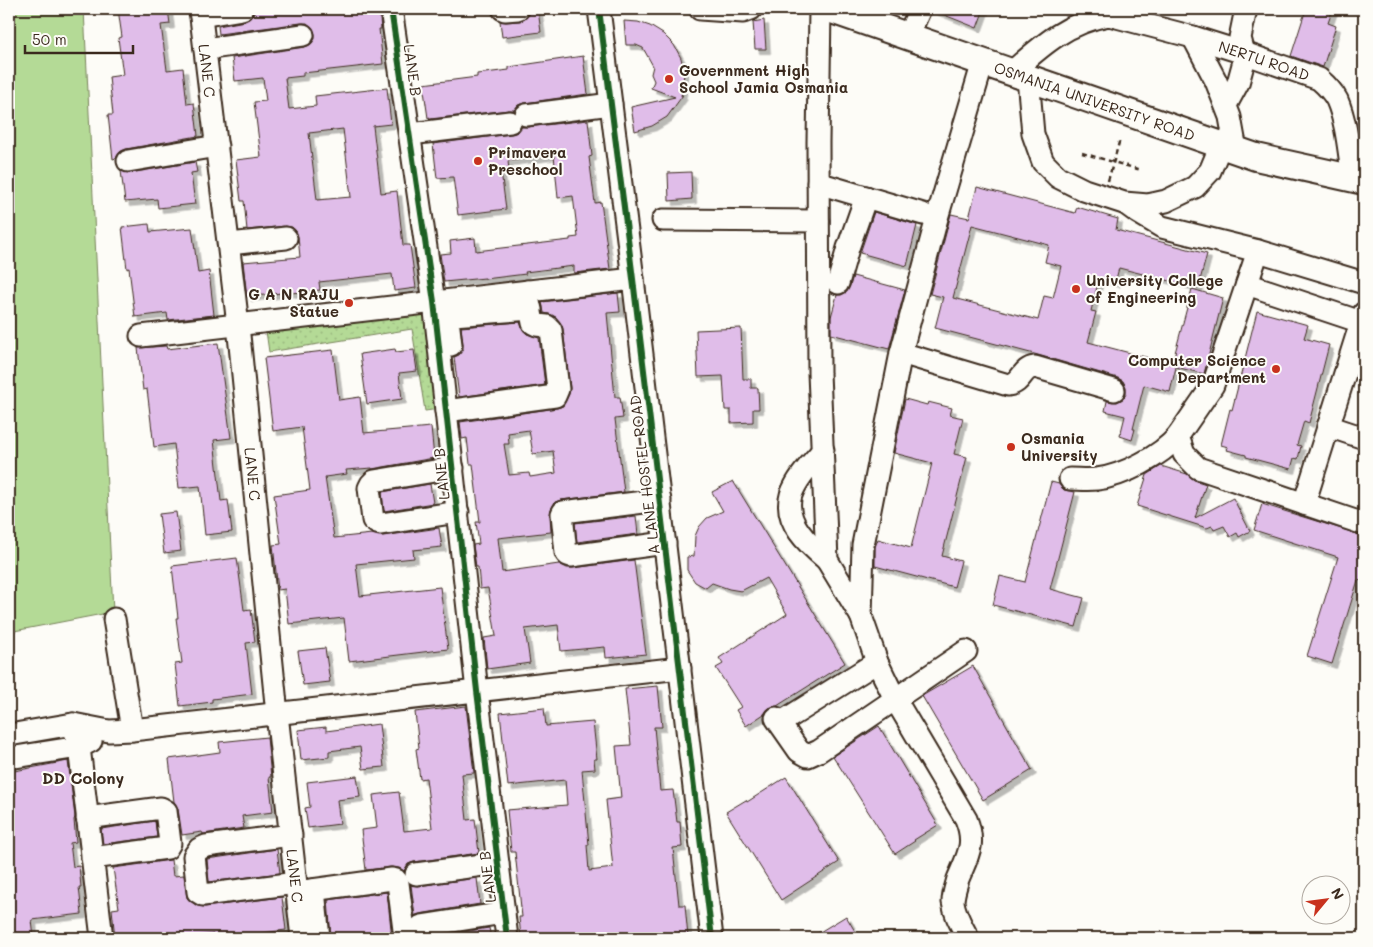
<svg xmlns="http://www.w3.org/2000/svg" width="1373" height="947" font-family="Mali,sans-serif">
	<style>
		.green { fill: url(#green-dots); stroke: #78825a }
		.pitch { fill: #b4da96; stroke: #78825a }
		.building { fill: #e0bde9; stroke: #3b2a1e; fill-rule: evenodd; filter: url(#shadow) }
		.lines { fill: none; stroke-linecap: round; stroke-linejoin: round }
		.minor-casing { stroke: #3b2a1e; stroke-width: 25 }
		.major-casing { stroke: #3b2a1e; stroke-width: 30 }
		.path { stroke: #3b2a1e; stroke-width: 2.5; stroke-dasharray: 5 4; stroke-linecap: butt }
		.minor { stroke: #fdfcf7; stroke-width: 21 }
		.major { stroke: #fdfcf7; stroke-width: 26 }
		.cycleway-casing { stroke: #fdfcf7; stroke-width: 9 }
		.cycleway { stroke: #1b5e20; stroke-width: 6 }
		.poi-dot { fill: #c8321e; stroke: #fdfcf7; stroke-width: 2 }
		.labels { text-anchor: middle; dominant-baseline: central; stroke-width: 4; stroke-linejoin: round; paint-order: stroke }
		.street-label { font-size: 15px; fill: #3b2a1e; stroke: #fdfcf7 }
		.poi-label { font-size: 15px; font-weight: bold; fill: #3b2a1e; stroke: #fdfcf7; text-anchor: start }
		.neighbourhood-label { font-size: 16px; font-weight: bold; fill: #3b2a1e; stroke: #fdfcf7 }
	</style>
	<defs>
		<pattern id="green-dots" width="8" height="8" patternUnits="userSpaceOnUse" patternTransform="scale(1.25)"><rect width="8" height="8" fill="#b4da96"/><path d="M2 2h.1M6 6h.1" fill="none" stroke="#9cbb81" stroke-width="1.8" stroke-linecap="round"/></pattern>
		<filter id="shadow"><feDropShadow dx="4.5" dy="4.5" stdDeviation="0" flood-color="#0004"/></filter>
	</defs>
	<rect width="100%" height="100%" fill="#fdfcf7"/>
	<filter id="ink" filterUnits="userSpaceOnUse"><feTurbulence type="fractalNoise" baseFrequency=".02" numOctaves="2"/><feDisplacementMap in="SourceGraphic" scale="10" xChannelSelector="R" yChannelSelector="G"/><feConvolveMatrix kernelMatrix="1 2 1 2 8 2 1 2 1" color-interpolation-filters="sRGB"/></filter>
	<g filter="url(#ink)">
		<path class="green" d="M427 307 439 409 425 411 412 329 269 352 266 331Z"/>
		<path class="pitch" d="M9 9H84L113 612 9 632Z"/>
		<path class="building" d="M118 9H168L170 24 161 25 167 70 183 68 187 104 194 103 198 136 126 149 120 152 116 158 113 159 108 115H113L109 77 123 75 118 38 122 37Z
			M266 9H379L381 29H379L383 64 303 73V76L285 78 289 109 316 106 315 96 387 88 391 124 373 126 381 193 397 191 403 245H410L416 288 394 291 392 274 319 282 320 290 291 293 290 292 247 297 243 262 300 257 298 237 296 231 292 227 285 226 247 230 244 201H241L236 160 261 157 254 102 266 101 263 78 235 81 232 58 305 47 311 44 315 39V34L312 27 307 23H301L219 34 218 26 245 21 250 18 254 14V10ZM343 129 351 197 317 200 309 133Z
			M932 9H984L977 28 932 10Z
			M1306 9H1333L1328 23 1336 26 1323 67 1291 56Z
			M538 10 541 32 502 37 500 21 506 22 519 21 525 19 529 15 530 11Z
			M764 20 766 49H755L753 22Z
			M624 21 638 22 650 26 663 34 674 45 681 58 684 72 683 86 681 96 683 95 667 117 652 126 635 131 631 107 675 97 651 88 654 81 651 74 653 66 643 48 636 45H626Z
			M583 56 588 94 524 103 518 105 514 110H509L430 119V117L428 118 423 84 477 77V74L509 70V67Z
			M588 120 592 156 589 157 595 203 601 202 610 269 574 273V266L525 272 526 274 485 279V278L444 282 440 254 451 253 450 241 475 238 476 251 570 240V238L578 237 573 196 558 198 554 155 508 161 509 170 501 171 506 209 458 215 453 177 437 178 433 144 511 134 518 132 522 127H528Z
			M195 162 197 172 191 173 195 204 158 208 157 199 125 202 121 171 130 173Z
			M691 172 692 199 669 201 668 173Z
			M977 187 1075 213 1077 207 1118 219 1116 230 1207 254 1198 288 1119 268 1115 283 1099 279 1091 311 1096 312 1088 342 1172 364 1192 289 1223 298 1204 374 1176 367 1170 392 1144 385 1133 429H1135L1132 440 1120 436 1125 416 1105 411 1107 401 1117 402 1123 399 1126 394V387L1123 381 1118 378 1038 355 935 328 943 297 930 294 951 214 969 218ZM972 225 1049 245 1045 262 1061 266 1053 298 1044 296 1038 320 953 298Z
			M874 212 917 225 907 266 860 253Z
			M149 224 150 232 192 228 198 273 209 271 214 315 168 320 167 313 135 317 129 268 127 269 122 227Z
			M853 276 905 290 889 349 831 334V317L837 295H841L847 292 850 286Z
			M618 293 620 312 607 313 615 397H620L623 418 615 419 624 492 561 500 555 502 551 509 550 515 551 532 498 538 502 572 559 564 567 568H573L634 560 646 654 606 658 605 647 561 651 558 625 525 629 530 663 487 669 484 638 496 636 488 588 480 589 478 567H476L473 545 479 544 476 522H480L473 464H470L467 438 462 439 460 422 557 408 563 406 569 394 570 388 563 329 560 322 556 317 549 314 544 313 542 302ZM529 430 533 454 553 451 556 473 530 477 529 473 509 475 504 444H509L508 433Z
			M1257 311 1308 325 1304 338 1329 345 1309 423 1304 421 1297 445 1301 446 1298 459 1294 458 1291 469 1246 457V455L1227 450 1228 447 1221 445 1230 409 1232 410Z
			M520 322 523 330 527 334 539 338 545 385 459 397 454 357 459 355 463 350V344L461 327Z
			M741 328 743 379H751V388H758L759 409H753V422L731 423V410H725L723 376 698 377 696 330Z
			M218 343 231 438 214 440 221 501 228 500 232 532 205 535 200 486 179 488 174 444 154 447 147 389 143 390 138 348 166 346 167 349Z
			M395 349 396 352 414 350 417 371 399 373 402 399 367 404 360 354Z
			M333 350 339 400 360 397 364 433 431 427 434 458 372 469V468L346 470 347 474 325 477 334 538 372 534 383 536 439 528 442 547 413 550 414 558 356 564 360 596 440 587 448 649 349 661 344 618 289 624 285 589 278 590 273 545 281 544 274 495 310 490 302 427 273 431 264 358Z
			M905 399 927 405 928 402 952 408 950 415 963 418 954 454 967 457 942 556 961 561 954 587 875 566V547L878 539 911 548 932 463 894 453Z
			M1161 466 1187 474 1194 480 1206 484 1195 518 1233 498 1250 531 1239 537 1237 533 1230 537 1224 526 1214 530 1212 526 1207 528 1137 506 1147 475Z
			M733 481 845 663 777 706 769 708 764 714 746 726 736 710 741 707 716 668 723 664 719 658 787 614 766 578 741 591 729 589 712 583 706 588 695 582 687 570V557L694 556 695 536 699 527 707 518 723 511 712 492Z
			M1051 482 1059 484 1064 490 1075 492 1050 589 1084 598 1076 627 993 605 1000 576 1025 582Z
			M430 484 433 503 384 511 382 492Z
			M1262 504 1364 536V582L1358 580 1332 664 1307 656 1338 557 1254 530Z
			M176 512 181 551 164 553 159 514Z
			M636 516 638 534 577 542 575 523Z
			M237 558 244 610 251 609 255 642 246 643 252 694 212 699V702L180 706 175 664 182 663 176 618H178L172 566Z
			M325 648 330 682 303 685 298 651Z
			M973 666 1032 770 983 800 922 696Z
			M658 686 662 727H654L660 791 673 790 677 822H680L682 847 673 848 679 905H685L688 937 671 938H521L519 917H522L515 852H511L507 810 567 805 565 780 508 786 500 713 544 708 546 726 593 722 597 759H594L595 769 582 770 589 845H587L589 871 613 868 606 800 621 798 616 746 631 745 625 689Z
			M466 706 474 773 462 774 467 820 475 819 479 853 414 862 408 864 404 871 399 868 391 867 366 870 361 830 377 828 373 795 399 792 404 831 432 828 426 778 420 779 416 749 419 748 415 712Z
			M379 724 384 767 363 769 360 747 329 751V757L301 760 298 730 326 727V731Z
			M879 726 938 825 914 840 915 841 895 854 833 756Z
			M267 737 271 777H269L273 812 242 816 244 828 203 834 202 832 182 835 178 809 174 802 169 759 220 752 219 742Z
			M68 761 75 817 74 820 76 842 70 843 73 867 79 866 81 887H79L82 914 32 920 34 938H9V772Z
			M357 776 360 797 337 800 340 824 308 828 305 808 310 807 307 782Z
			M786 777 839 862 781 900 726 812 746 800 747 802Z
			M155 821 157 837 103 844 101 829Z
			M277 849 280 873 209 882 207 859Z
			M171 860 173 876 184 875 187 898 197 906 205 907 282 897 286 930 222 938H214L213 934 177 938H174L173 936 159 938H115L112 909 119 908 113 868Z
			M477 878 480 904 419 914 415 916 411 885 418 886Z
			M387 892 392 938H331L328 900Z
			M846 916 859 938H810Z
			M489 928 491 938H424Z"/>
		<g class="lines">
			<defs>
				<g id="minor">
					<path id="s1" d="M200 9 238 325 277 714 302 938"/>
					<path d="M391 9 434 302 477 691 507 938"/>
					<path d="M503 9 505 10 518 9"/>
					<path d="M599 9 633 279 712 938"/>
					<path d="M700 9 743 12 751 9"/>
					<path d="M820 9 818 142 819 373 827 560 861 616 877 662 895 699 966 819C976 844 968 855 958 879 956 886 953 894 953 902 955 916 962 926 968 938"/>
					<path d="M201 16 242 9"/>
					<path d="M908 36 920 9"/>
					<path d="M1193 37 1216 81 1230 117 1236 150"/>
					<path d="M205 49 303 35"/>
					<path id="s2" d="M1012 72C1042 45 1068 22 1109 15L1193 37 1244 53 1319 79C1326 85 1333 92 1337 100 1347 123 1349 154 1353 178"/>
					<path d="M1028 78 1033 134 1043 162 1058 177 1084 190 1124 203 1148 205 1166 201 1195 187 1210 171 1221 145"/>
					<path d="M1226 105 1238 83 1244 61V53L1240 38 1246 9"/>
					<path d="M526 115 611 104"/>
					<path d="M410 134 510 122"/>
					<path d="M128 161 217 146"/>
					<path d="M818 183 923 214"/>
					<path d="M1126 204 1137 212 1162 227 1258 251 1364 283"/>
					<path d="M663 220 818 221"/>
					<path d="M229 244 286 238"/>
					<path d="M1258 251 1213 385 1178 436 1184 454 1198 468 1364 524"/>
					<path d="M838 283 848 248 866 197"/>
					<path d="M1247 284 1361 322"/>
					<path d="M141 336 633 279"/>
					<path d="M451 345 448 319 453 315 531 309"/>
					<path d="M901 353 1008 385C1024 382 1020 369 1035 367L1114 390"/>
					<path d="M446 411 555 396 558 389 551 330 547 326 537 325 533 323 527 291"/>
					<path d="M1328 426 1364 438"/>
					<path d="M823 450C811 464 797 478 791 495 783 522 809 545 827 560"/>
					<path d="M453 468 374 481 371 484 369 488 373 520 377 523 381 524 458 512"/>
					<path d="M1070 479C1078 479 1088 480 1097 479 1123 476 1161 456 1178 436"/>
					<path d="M660 500 563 512 562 514 566 553 568 555 571 556 665 543"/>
					<path d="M1304 504 1364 313"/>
					<path d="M861 616 863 545 901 353 937 218 983 62"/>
					<path d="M114 619 132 730"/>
					<path d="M776 718 799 751 808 756 819 751 966 651"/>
					<path d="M780 723 877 662"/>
					<path d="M73 724 79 747 102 938"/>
					<path d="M9 735 73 724 109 731 132 730 680 668"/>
					<path d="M9 758 79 747 91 741"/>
					<path d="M87 818 161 808 166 811 170 843 167 848 92 858"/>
					<path d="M291 835 206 846 199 849 194 856 198 892 203 895 296 883"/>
					<path d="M416 874 498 863"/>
					<path d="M314 890 319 938"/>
					<path d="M297 892 392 879 396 880 398 883 405 938"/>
					<path d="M421 926 504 913"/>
				</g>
				<g id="major">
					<path id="s3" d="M829 9 1256 157 1364 181"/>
				</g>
			</defs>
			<use href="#minor" class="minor-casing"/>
			<use href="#major" class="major-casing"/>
			<path class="path" d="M1082 153 1141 170
				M1108 181 1120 139"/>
			<use href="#minor" class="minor"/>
			<use href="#major" class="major"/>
			<defs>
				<path id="cycleway" d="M391 9 434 302 477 691 507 938
					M599 9 633 279 712 938"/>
			</defs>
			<use href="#cycleway" class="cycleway-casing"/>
			<use href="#cycleway" class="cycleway"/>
		</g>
	</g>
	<g class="poi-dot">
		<circle cx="669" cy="79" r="5"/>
		<circle cx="478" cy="161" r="5"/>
		<circle cx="1076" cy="289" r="5"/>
		<circle cx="349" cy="303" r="5"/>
		<circle cx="1276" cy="369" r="5"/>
		<circle cx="1011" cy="447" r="5"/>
	</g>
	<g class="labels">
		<g class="street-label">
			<text stroke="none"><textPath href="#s2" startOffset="276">NERTU ROAD</textPath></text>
			<text transform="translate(413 70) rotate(82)">LANE B</text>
			<text stroke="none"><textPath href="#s1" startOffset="62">LANE C</textPath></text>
			<text stroke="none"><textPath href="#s3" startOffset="281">OSMANIA UNIVERSITY ROAD</textPath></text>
			<text stroke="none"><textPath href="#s1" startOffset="468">LANE C</textPath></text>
			<text transform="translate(441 474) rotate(-96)">LANE B</text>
			<text transform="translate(644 475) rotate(-97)">A LANE HOSTEL ROAD</text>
			<text stroke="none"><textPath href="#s1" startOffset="872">LANE C</textPath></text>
			<text transform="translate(487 877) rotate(-97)">LANE B</text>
		</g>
		<g class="poi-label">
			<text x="679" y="70">Government High<tspan x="679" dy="17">School Jamia Osmania</tspan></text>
			<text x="488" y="152">Primavera<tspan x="488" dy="17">Preschool</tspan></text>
			<text x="1086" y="280">University College<tspan x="1086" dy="17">of Engineering</tspan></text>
			<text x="339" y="294" text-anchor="end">G A N RAJU<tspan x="339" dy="17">Statue</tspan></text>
			<text x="1266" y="360" text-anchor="end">Computer Science<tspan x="1266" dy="17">Department</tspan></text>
			<text x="1021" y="438">Osmania<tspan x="1021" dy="17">University</tspan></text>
		</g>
		<g class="neighbourhood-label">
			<text x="83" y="777">DD Colony</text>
		</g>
	</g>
	<rect width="1373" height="947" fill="none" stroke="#fdfcf7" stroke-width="30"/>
	<rect x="15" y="15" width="1343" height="917" fill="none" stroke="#3b2a1e" stroke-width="2" filter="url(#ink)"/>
	<g transform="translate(1326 900) rotate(61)"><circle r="24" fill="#fdfcf7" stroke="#afa8a0"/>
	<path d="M0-4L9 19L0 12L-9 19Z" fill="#c8321e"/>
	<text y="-8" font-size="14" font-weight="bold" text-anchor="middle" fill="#3b2a1e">N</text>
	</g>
	<path d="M25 45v8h108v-8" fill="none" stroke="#3b2a1e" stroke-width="2.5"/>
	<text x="32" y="45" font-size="15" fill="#3b2a1e" stroke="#fdfcf7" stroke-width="4" paint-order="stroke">50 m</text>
</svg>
